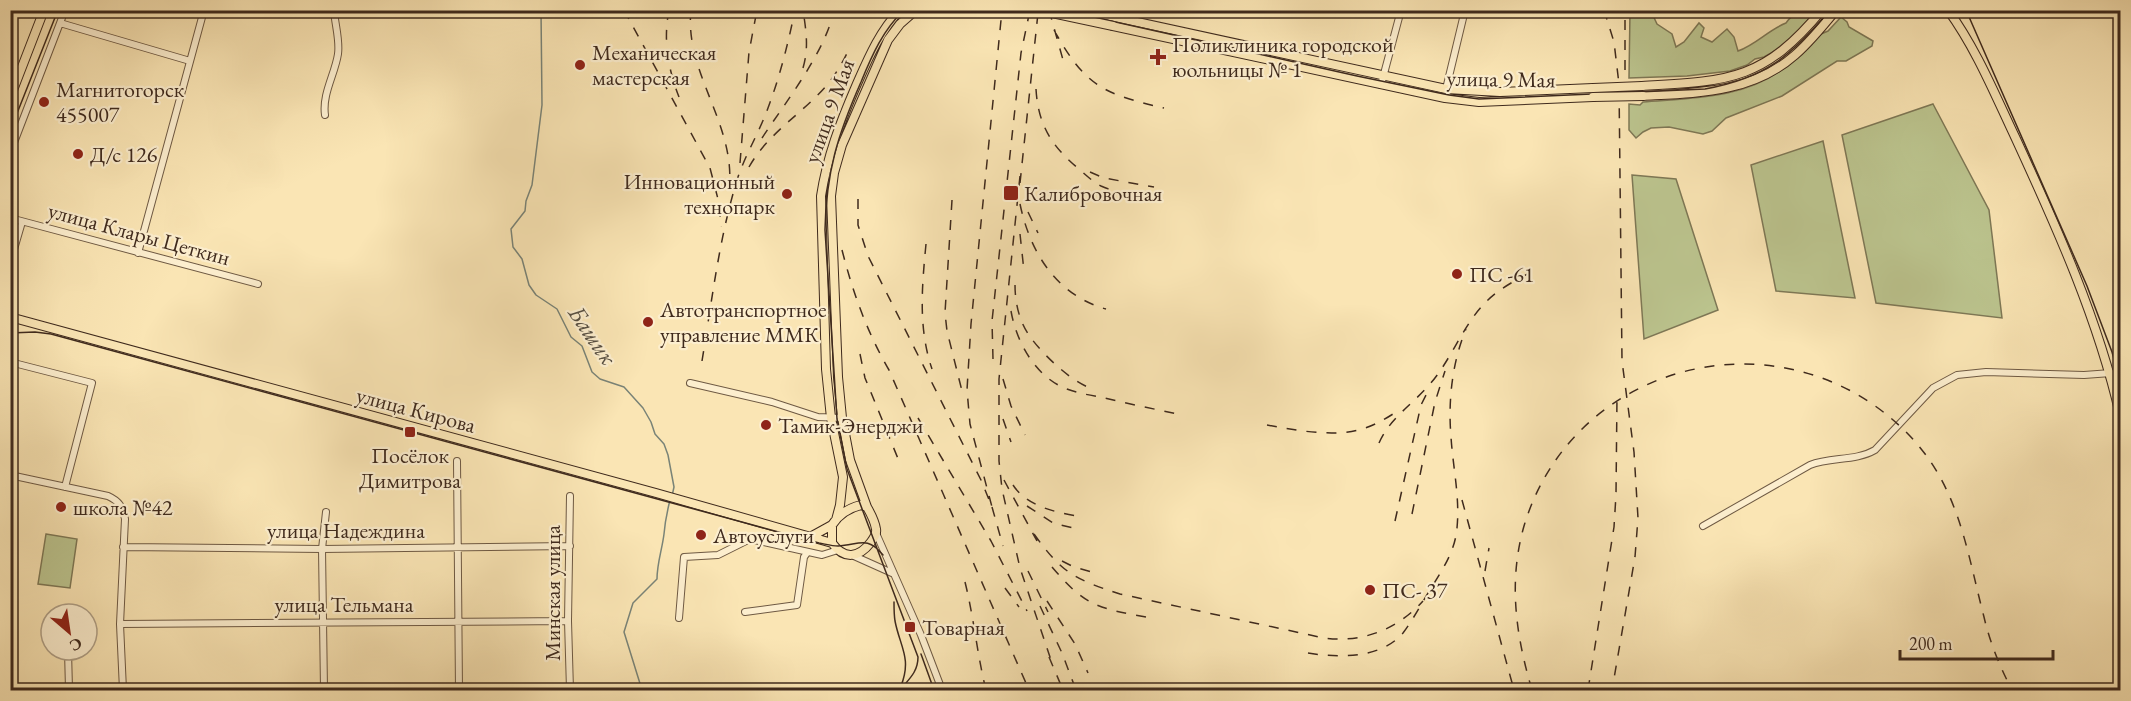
<svg xmlns="http://www.w3.org/2000/svg" width="2131" height="701" font-family="'EB Garamond',serif">
	<style>
		.green { fill: #bcc58f; stroke: #7e7856; stroke-width: 1.5 }
		.lines { fill: none; stroke-linecap: round; stroke-linejoin: round }
		.stream { stroke: #798377; stroke-width: 1.5 }
		.minor-casing { stroke: #6e5943; stroke-width: 8 }
		.major-casing { stroke: #3f2a1d; stroke-width: 10 }
		.minor { stroke: #fceece; stroke-width: 6 }
		.major { stroke: #fae5b4; stroke-width: 8 }
		.tram { stroke: #3f2a1d; stroke-width: 1.5 }
		.rail { stroke: #3f2a1d; stroke-width: 1.5; stroke-dasharray: 10 10; stroke-linecap: butt }
		.major-bridge-casing { stroke: #3f2a1d; stroke-width: 10; stroke-linecap: butt }
		.major-bridge { stroke: #fae5b4; stroke-width: 8 }
		.poi-dot { fill: #8f2418; stroke: #fceece; stroke-width: 2 }
		.labels { text-anchor: middle; dominant-baseline: central; stroke-width: 4.5; stroke-linejoin: round; paint-order: stroke }
		.poi-label { font-size: 22px; fill: #3f2a1d; stroke: #fceece; text-anchor: start }
		.street-label { font-size: 22px; fill: #3f2a1d; stroke: #fceece }
		.water-label { font-size: 24px; font-style: italic; fill: #574f42; stroke: #fceece }
	</style>
	<rect width="100%" height="100%" fill="#fae5b4"/>
	<filter id="stains"><feTurbulence type="fractalNoise" baseFrequency=".00333" numOctaves="4"/><feColorMatrix values="0 0 0 0 .2 0 0 0 0 .09 0 0 0 0 .02 0 0 0 .5 -.17"/></filter>
	<radialGradient id="worn" r=".72"><stop offset=".6" stop-color="#630" stop-opacity="0"/><stop offset="1" stop-color="#630" stop-opacity=".3"/></radialGradient>
	<path class="green" d="M1630 11H1651L1657 24 1672 34 1676 47 1684 42 1699 23 1704 28 1701 37 1712 42 1727 29 1734 37 1738 51C1757 44 1768 30 1786 23 1794 11 1804 11 1817 11L1782 47 1764 57 1755 59 1747 65 1730 71 1687 76 1629 78Z
		M1841 17 1847 22 1849 27 1873 41 1872 46 1846 61H1837L1782 96 1726 118 1712 131 1703 134 1669 127 1651 128 1643 132 1636 138 1629 130V104L1640 105 1643 102C1691 98 1743 99 1783 69 1797 60 1809 46 1821 34L1828 31Z
		M1933 104 1989 210 2002 318 1876 303 1842 135Z
		M1823 141 1855 298 1776 291 1751 165Z
		M1632 175 1676 179 1718 310 1644 339Z
		M46 534 77 539 70 588 38 584Z"/>
	<g class="lines">
		<path class="stream" d="M541 10 542 105 532 185 526 201 525 211 511 229 513 247 522 259 529 285 536 295 557 309 571 337 582 346 592 372 600 379 624 387 643 408 651 422 655 434 664 444 668 455 674 487 672 496
			M642 690 624 632 633 603 657 579C657 563 662 550 664 534 665 522 667 512 670 500"/>
		<defs>
			<path id="minor" d="M60 23 190 61
				M1381 85 1401 10
				M1446 89 1465 10
				M325 115C322 94 335 74 338 54 340 40 335 25 334 10
				M10 153 65 10
				M10 218 258 284
				M138 253 204 10
				M10 263 22 222
				M10 362 92 383 65 487
				M690 383 772 402 818 417 842 418
				M457 461 459 690
				M10 475 108 496C119 501 123 507 125 519L120 624 123 690
				M1703 526 1810 465C1831 457 1856 461 1875 450L1933 388 1957 375 1986 372 2084 375 2111 373
				M876 533 921 635 942 690
				M123 547 322 549 570 546
				M854 556 892 573
				M745 612 797 605 804 557 807 553
				M679 618 684 557 718 555 750 539 822 555 838 550
				M120 624 568 621
				M68 650 69 690
				M10 652 15 690
				M324 690 322 549 326 512
				M570 690 568 621 570 496"/>
			<path id="major" d="M1082 10 1446 89 1500 92 1593 88
				M1948 10C1977 50 1995 95 2016 139 2057 228 2098 319 2120 415
				M1113 26 1445 98 1479 102 1593 97
				M1642 86C1729 81 1763 81 1822 10
				M1643 96C1697 93 1752 93 1795 55 1810 42 1823 26 1836 10
				M10 98 44 10
				M10 317 656 493 832 543
				M861 505 867 507C871 514 875 522 876 529 877 534 874 538 871 542 859 558 844 560 832 543V525C839 514 849 508 861 505Z
				M867 507 850 460 842 418 838 377 831 196 834 173 842 145 888 40 900 24 916 10
				M836 520 840 505 843 477 831 418 826 369 821 196C827 157 840 123 856 86 868 59 879 32 900 10
				M812 536 832 525"/>
		</defs>
		<use href="#minor" class="minor-casing"/>
		<use href="#major" class="major-casing"/>
		<use href="#minor" class="minor"/>
		<use href="#major" class="major"/>
		<path class="tram" d="M1062 10 1357 76 1449 95 1479 99 1705 89C1766 78 1791 56 1830 10
			M1966 10 2087 286 2112 352 2120 381
			M10 131 58 10
			M10 333 35 332 51 334 819 543C825 544 832 546 838 546 859 545 867 535 883 555
			M894 602C894 608 894 615 895 621 900 647 912 658 901 686
			M921 654 934 690
			M900 690C909 679 918 672 918 657L847 469 837 419 825 230C826 172 838 134 861 82 872 55 883 30 904 10"/>
		<path class="rail" d="M624 10 710 168 719 203 721 227
			M669 10C663 40 668 69 679 97
			M691 10C684 73 737 125 729 190
			M1049 10 1065 67
			M1604 10 1614 42 1619 84 1622 361 1634 452 1638 518 1635 557 1612 690
			M1054 30C1085 86 1103 94 1164 108
			M803 68C809 48 806 30 803 10
			M1625 70V10
			M1036 89C1038 125 1052 147 1079 169 1086 175 1093 182 1101 186 1116 193 1136 194 1152 197
			M762 138C785 103 826 51 834 10
			M740 163 749 52 757 10
			M749 167C768 133 802 114 827 85 836 74 843 62 849 49
			M1090 172 1104 178 1154 187
			M1020 176 999 379V461L1002 489 1020 568 1052 663
			M1020 183 1038 13
			M858 199V225L868 256 981 480 992 507 970 424 967 390 971 324 1002 10
			M952 200 945 313 947 331 963 395
			M1020 204C1030 252 1056 295 1106 309
			M1028 212 1038 233
			M1020 234 1024 271
			M926 244C922 286 918 328 932 369
			M842 250C853 293 867 332 889 370L1029 690
			M1015 285C1015 302 1019 321 1029 335 1040 352 1074 385 1094 389
			M1011 311C1016 340 1033 372 1060 386 1074 393 1090 395 1105 398 1129 404 1154 409 1178 414
			M860 354 865 378 899 461
			M993 359 992 321 1021 53 1030 10
			M702 361C712 300 719 239 737 180 745 155 759 133 768 108 780 76 788 44 795 10
			M1003 379 1011 406 1025 435
			M918 418 991 541 1027 611
			M1003 419 1011 442
			M1267 425C1293 430 1332 437 1358 430 1371 427 1382 421 1393 414
			M1379 443C1390 418 1412 405 1430 384 1452 359 1463 324 1487 301 1501 287 1520 278 1537 269
			M1004 480 1037 541
			M1013 485C1027 507 1058 513 1083 517
			M1462 500 1514 690
			M1027 506 1053 523 1081 530
			M992 507 1003 546
			M1412 514 1435 402 1445 371
			M1395 521 1421 405 1428 391
			M1034 534C1062 573 1074 579 1120 594L1324 638C1362 643 1397 630 1423 601
			M1062 561 1074 567 1099 574
			M1052 567C1085 606 1097 608 1146 617
			M1028 571 1048 612
			M1485 571 1489 548
			M965 582C974 618 977 654 986 690
			M1005 588 1019 607
			M1047 601 1075 644 1088 673
			M1040 606 1062 653 1076 690
			M1308 653C1338 658 1381 659 1403 633 1413 620 1421 604 1430 590 1442 570 1455 552 1457 528 1460 497 1453 468 1451 437 1448 401 1452 363 1466 329
			M1049 657 1063 690
			M1532 690C1516 636 1508 582 1524 526 1574 359 1784 310 1906 432 1959 485 1966 548 1984 617 1990 643 2000 667 2012 690
			M1588 690 1614 527 1616 495 1617 396"/>
		<defs>
			<path id="major-bridge" d="M1038 10 1113 26
				M1593 88 1642 86
				M1593 97 1643 96"/>
		</defs>
		<use href="#major-bridge" class="major-bridge-casing"/>
		<use href="#major-bridge" class="major-bridge"/>
	</g>
	<g class="poi-dot">
		<path d="M1155 48h6v6h6v6h-6v6h-6v-6h-6v-6h6z"/>
		<circle cx="580" cy="65" r="6"/>
		<circle cx="44" cy="102" r="6"/>
		<circle cx="78" cy="154" r="6"/>
		<rect x="1003" y="185" width="16" height="16" rx="3"/>
		<circle cx="787" cy="194" r="6"/>
		<circle cx="1457" cy="274" r="6"/>
		<circle cx="648" cy="322" r="6"/>
		<circle cx="766" cy="425" r="6"/>
		<rect x="404" y="426" width="12" height="12" rx="3"/>
		<circle cx="61" cy="507" r="6"/>
		<circle cx="701" cy="535" r="6"/>
		<circle cx="1370" cy="590" r="6"/>
		<rect x="904" y="621" width="12" height="12" rx="3"/>
	</g>
	<g class="labels">
		<g class="poi-label">
			<text x="1172" y="44">Поликлиника городской<tspan x="1172" dy="25">юольницы № 1</tspan></text>
			<text x="592" y="52">Механическая<tspan x="592" dy="25">мастерская</tspan></text>
			<text x="56" y="89">Магнитогорск<tspan x="56" dy="25">455007</tspan></text>
			<text x="90" y="154">Д/с 126</text>
			<text x="775" y="181" text-anchor="end">Инновационный<tspan x="775" dy="25">технопарк</tspan></text>
			<text x="1024" y="193">Калибровочная</text>
			<text x="1469" y="274">ПС -61</text>
			<text x="660" y="309">Автотранспортное<tspan x="660" dy="25">управление ММК</tspan></text>
			<text x="778" y="425">Тамик-Энерджи</text>
			<text x="410" y="455" text-anchor="middle">Посёлок<tspan x="410" dy="25">Димитрова</tspan></text>
			<text x="73" y="507">школа №42</text>
			<text x="713" y="535">Автоуслуги</text>
			<text x="1382" y="590">ПС- 37</text>
			<text x="922" y="627">Товарная</text>
		</g>
		<g class="street-label">
			<text transform="translate(1501 79) rotate(1)">улица 9 Мая</text>
			<text transform="translate(829 111) rotate(-70)">улица 9 Мая</text>
			<text transform="translate(139 234) rotate(15)">улица Клары Цеткин</text>
			<text transform="translate(416 410) rotate(15)">улица Кирова</text>
			<text x="346" y="530">улица Надеждина</text>
			<text transform="translate(552 593) rotate(-90)">Минская улица</text>
			<text x="344" y="604">улица Тельмана</text>
		</g>
		<g class="water-label">
			<text transform="translate(593 335) rotate(56)">Башик</text>
		</g>
	</g>
	<rect width="2131" height="701" fill="none" stroke="#fae5b4" stroke-width="36"/>
	<rect x="12" y="12" width="2107" height="677" fill="none" stroke="#3f2a1d" stroke-width="3"/>
	<rect x="18" y="18" width="2095" height="665" fill="none" stroke="#3f2a1d" stroke-width="1.5"/>
	<g transform="translate(69 632) rotate(151)"><circle r="28" fill="#fceece" stroke="#b0a087" stroke-width="1.5"/>
	<path d="M0-4.5L10 22L0 15L-10 22Z" fill="#8f2418"/>
	<text y="-9" font-size="16" font-weight="bold" text-anchor="middle" fill="#3f2a1d">С</text>
	</g>
	<path d="M1900 650v9h153v-9" fill="none" stroke="#3f2a1d" stroke-width="3"/>
	<text x="1909" y="650" font-size="18" fill="#3f2a1d" stroke="#fceece" stroke-width="4.5" paint-order="stroke">200 m</text>
	<rect width="100%" height="100%" filter="url(#stains)"/>
	<rect width="100%" height="100%" fill="url(#worn)"/>
</svg>
